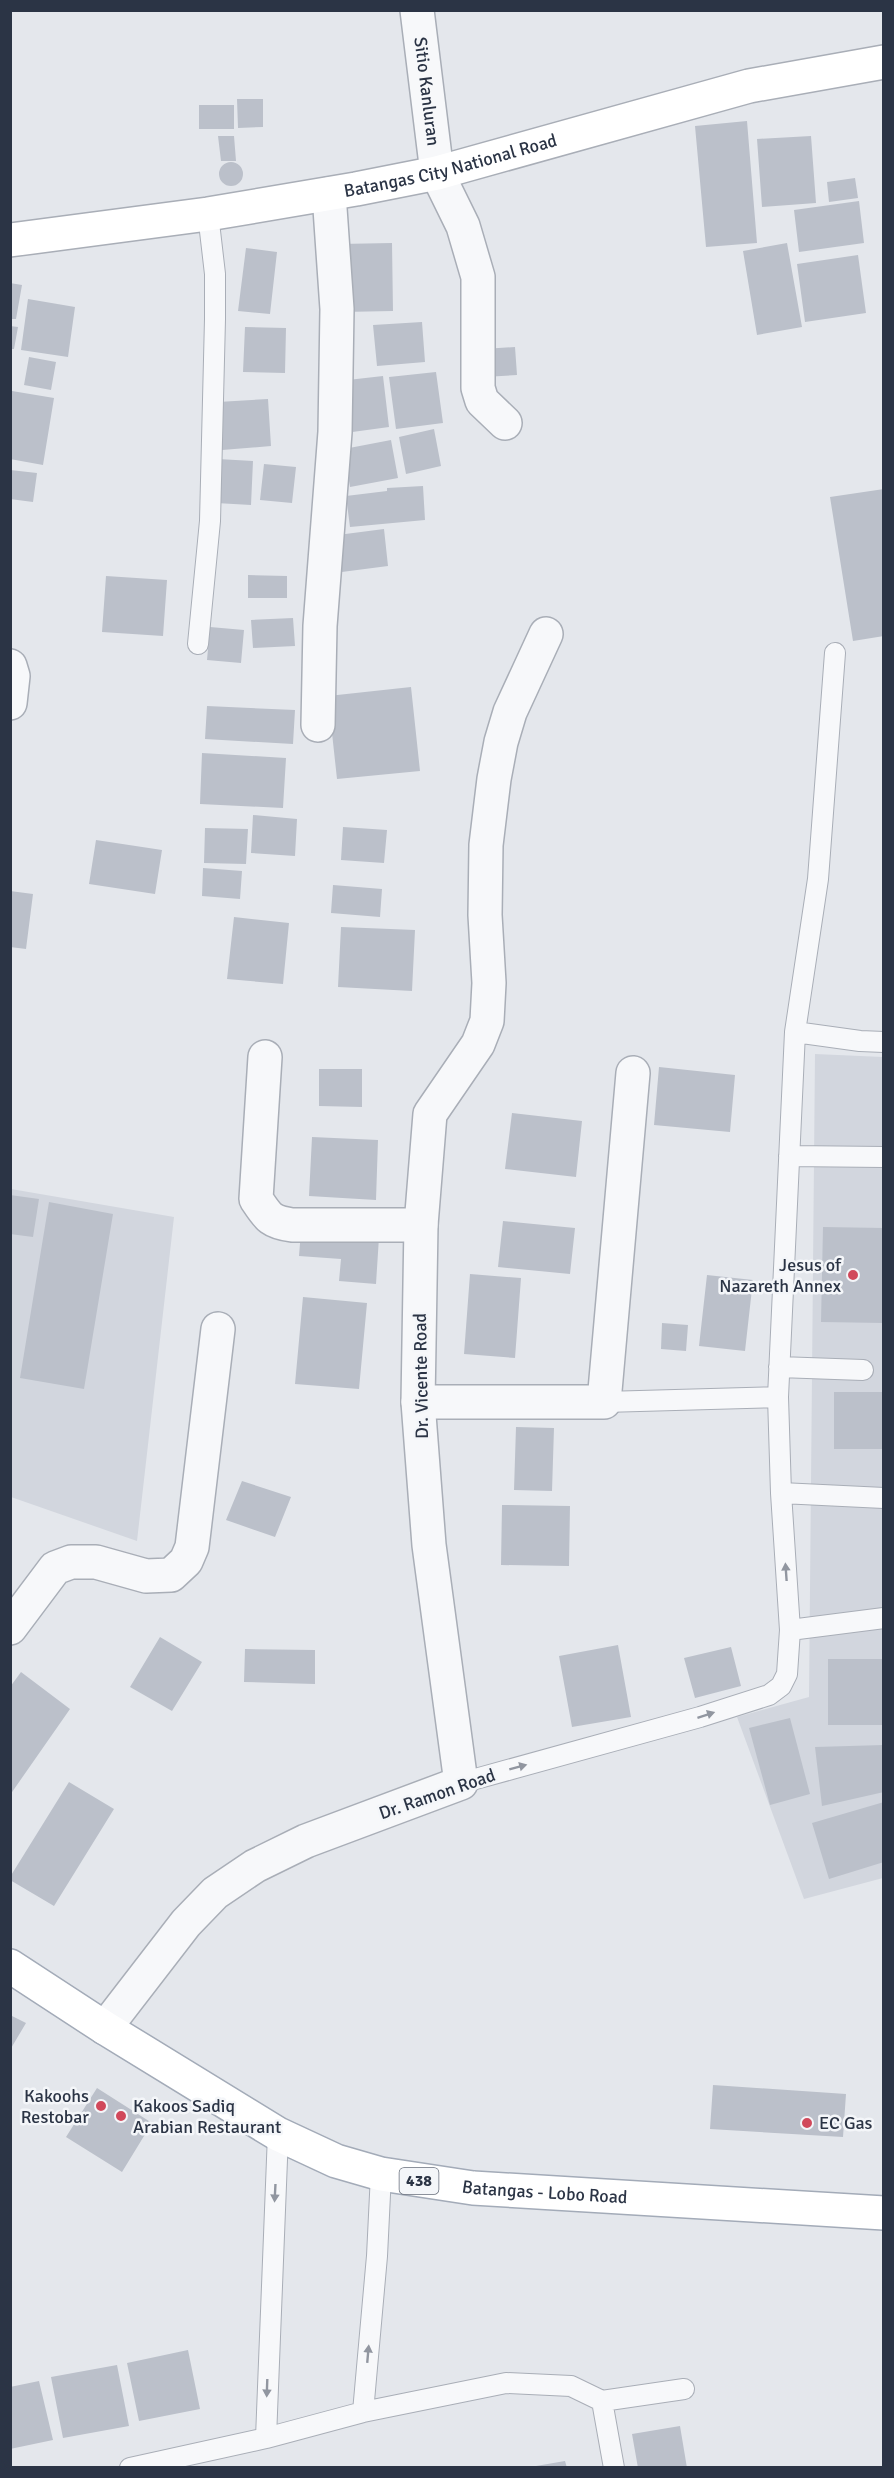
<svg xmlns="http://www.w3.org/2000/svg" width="894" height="2478" font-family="Signika,sans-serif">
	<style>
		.built { fill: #d2d6de }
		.building { fill: #bbc0ca }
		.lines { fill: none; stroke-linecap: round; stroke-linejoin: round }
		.lane-casing { stroke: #a9aeb7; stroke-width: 22 }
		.street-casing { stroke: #a9aeb7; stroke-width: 36 }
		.secondary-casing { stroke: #a9aeb7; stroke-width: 36 }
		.primary-casing { stroke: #a3abb8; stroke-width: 36 }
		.lane { stroke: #f7f8fa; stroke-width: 20 }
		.street { stroke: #f7f8fa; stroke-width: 33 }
		.secondary { stroke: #fff; stroke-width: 33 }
		.primary { stroke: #fff; stroke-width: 33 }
		.oneway { fill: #9196a0 }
		.poi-dot { fill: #d1495b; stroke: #f4f6f9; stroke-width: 2 }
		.labels { text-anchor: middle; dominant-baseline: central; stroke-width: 5; stroke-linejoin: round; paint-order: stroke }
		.shield { fill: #f4f6f9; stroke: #676e7b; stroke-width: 1.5 }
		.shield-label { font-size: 16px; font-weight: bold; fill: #2b3445 }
		.street-label { font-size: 18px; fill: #2b3445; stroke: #f4f6f9 }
		.poi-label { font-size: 18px; fill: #2b3445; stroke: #f4f6f9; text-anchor: end }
	</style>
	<rect width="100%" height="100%" fill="#e4e7ec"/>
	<path class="built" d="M815 1054 883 1057V1878L804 1899 737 1717 809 1697Z
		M11 1189 174 1217 137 1541 11 1497Z"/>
	<path class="building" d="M237 99H263V127L238 128Z
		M199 105H234V129H199Z
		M747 121 757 243 706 247 695 126Z
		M218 136H234L236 161H221Z
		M811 136 816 203 762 207 757 139Z
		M219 174a12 12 0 1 1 24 0a12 12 0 1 1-24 0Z
		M855 178 858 198 829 202 827 182Z
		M859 201 864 243 799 252 794 210Z
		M392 243 393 311 342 312 340 244Z
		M787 243 802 327 757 335 743 251Z
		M246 248 277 252 270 314 238 311Z
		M858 255 866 313 805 322 797 264Z
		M10 283 22 285 16 319H10Z
		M28 299 75 307 68 357 21 350Z
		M422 322 425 362 377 366 373 325Z
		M10 326 18 327 14 349H10Z
		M245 327 286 328 285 373 243 372Z
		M515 347 517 375 484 377 483 349Z
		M29 357 56 362 51 390 24 385Z
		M436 372 443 423 396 429 389 377Z
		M383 376 389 427 345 433 339 381Z
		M12 391 54 398 43 465 10 459Z
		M268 399 271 446 222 450 218 402Z
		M434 429 441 466 406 474 399 437Z
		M391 440 398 478 350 487 344 449Z
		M218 459 253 461 251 505 216 503Z
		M264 464 296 467 292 503 260 500Z
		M10 470 37 473 33 502 10 499Z
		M423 486 425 520 350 527 346 496 387 491V488Z
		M884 489V636L853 641 830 497Z
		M384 529 388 566 334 573 330 536Z
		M248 575 287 576V598H248Z
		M106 576 167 580 163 636 102 632Z
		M293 618 295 646 253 648 251 620Z
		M210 627 244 630 241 663 207 660Z
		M411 687 420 771 337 779 328 696Z
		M207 706 295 710 293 744 205 739Z
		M202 753 286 758 283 808 200 804Z
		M253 815 297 819 295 856 251 853Z
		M343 827 387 830 384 863 341 860Z
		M205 828 248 829 246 864 204 863Z
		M96 840 162 850 155 894 89 884Z
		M203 868 242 871 240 899 202 896Z
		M333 885 382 889 380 917 331 913Z
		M10 891 33 894 26 949 10 947Z
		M234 917 289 923 283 984 227 979Z
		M341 927 415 930 412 991 338 987Z
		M659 1067 735 1075 730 1132 654 1125Z
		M319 1069H362V1107L319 1106Z
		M512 1113 582 1121 576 1177 505 1169Z
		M312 1137 378 1140 376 1200 309 1196Z
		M10 1195 39 1199 33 1237 10 1234Z
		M49 1202 113 1214 84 1389 20 1378Z
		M503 1221 575 1228 570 1274 498 1267Z
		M823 1227 884 1228V1323L821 1322Z
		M301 1231 379 1237 376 1284 339 1281 341 1259 299 1256Z
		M470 1274 521 1278 515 1358 464 1354Z
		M707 1275 753 1280 745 1351 699 1346Z
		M303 1297 367 1303 359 1389 295 1384Z
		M662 1323 688 1325 686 1351 661 1349Z
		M834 1392H884V1449H834Z
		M516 1427 554 1428 552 1491 514 1490Z
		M242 1481 291 1497 275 1537 226 1520Z
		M502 1505 570 1506 569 1566 501 1565Z
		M160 1637 202 1662 172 1711 130 1687Z
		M618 1645 631 1717 572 1727 559 1656Z
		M731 1647 741 1686 695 1698 684 1658Z
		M245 1649 315 1650V1684L244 1682Z
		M828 1659H884V1725H828Z
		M21 1672 70 1709 10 1795V1687Z
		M790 1718 810 1794 770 1805 749 1728Z
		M884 1745V1792L822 1806 815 1747Z
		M69 1782 114 1809 54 1906 10 1880V1877Z
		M884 1802V1862L829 1879 812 1823Z
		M10 2015 26 2023 10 2050Z
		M713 2085 846 2094 843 2137 710 2129Z
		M97 2088 152 2123 122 2172 66 2137Z
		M188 2350 200 2409 139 2421 127 2363Z
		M117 2365 129 2426 63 2438 51 2377Z
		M39 2381 53 2440 10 2449V2387Z
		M680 2426 687 2468H638L632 2434Z
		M565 2461 567 2468H536V2466Z"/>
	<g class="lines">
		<defs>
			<path id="lane" d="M198 644 210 521 215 319V274L208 214
				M795 1032 818 879 835 653
				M789 1156 884 1157
				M779 1367 863 1370
				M604 1402 778 1397
				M781 1493 884 1498
				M790 1630 884 1618
				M461 1783 700 1717 769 1695 781 1686 787 1674 790 1630 781 1493 778 1397 795 1032 860 1041 884 1042
				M602 2401 614 2468
				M363 2412 377 2256 381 2174
				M266 2438 278 2134
				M130 2468 266 2438 363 2412 506 2383 571 2386 602 2401 684 2389"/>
			<g id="street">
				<path id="s1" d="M417 10 437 173 463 226 478 277V388L482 401 505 423"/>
				<path d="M10 666 13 676 10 703"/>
				<path d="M318 725 320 626 335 432 337 309 329 194"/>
				<path d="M265 1057 256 1199C268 1217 270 1222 292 1225H421"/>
				<path d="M418 1402H604L633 1073"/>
				<path d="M10 1628 55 1568 71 1562H96L146 1576 171 1575 186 1561 192 1547 218 1329"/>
				<path d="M105 2028 186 1923 215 1893 255 1866 306 1841 461 1783 429 1545 418 1402 421 1225 430 1114 478 1044 487 1021 489 983 485 915 486 845 494 779 501 742 510 712 546 634"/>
			</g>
			<g id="secondary">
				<path id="s2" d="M10 240 208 214 356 189 437 173 749 86 884 62"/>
			</g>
			<g id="primary">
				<path id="s3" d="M10 1966 105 2028 278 2134 336 2161 381 2174 473 2188 884 2213"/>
			</g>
		</defs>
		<use href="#lane" class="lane-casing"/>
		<use href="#street" class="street-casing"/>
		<use href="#secondary" class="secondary-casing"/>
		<use href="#primary" class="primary-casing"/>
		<use href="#lane" class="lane"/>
		<use href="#street" class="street"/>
		<use href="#secondary" class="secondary"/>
		<use href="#primary" class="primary"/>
	</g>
	<defs><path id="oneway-solid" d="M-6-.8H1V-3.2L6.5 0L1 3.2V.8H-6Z" transform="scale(1.5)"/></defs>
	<g class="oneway">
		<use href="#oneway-solid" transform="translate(786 1572) rotate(-94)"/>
		<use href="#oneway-solid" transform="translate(706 1715) rotate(-18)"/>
		<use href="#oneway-solid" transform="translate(518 1767) rotate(-15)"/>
		<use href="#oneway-solid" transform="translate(275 2193) rotate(93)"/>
		<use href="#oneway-solid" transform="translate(368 2354) rotate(-85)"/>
		<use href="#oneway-solid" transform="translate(267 2388) rotate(92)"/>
	</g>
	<g class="poi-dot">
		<circle cx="853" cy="1275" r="6"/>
		<circle cx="101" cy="2106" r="6"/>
		<circle cx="121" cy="2116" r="6"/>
		<circle cx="807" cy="2123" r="6"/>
	</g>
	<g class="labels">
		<rect class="shield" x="399.5" y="2168" width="39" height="26" rx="4.5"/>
		<g class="shield-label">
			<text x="419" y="2181">438</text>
		</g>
		<g class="street-label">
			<text stroke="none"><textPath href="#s1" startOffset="82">Sitio Kanluran</textPath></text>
			<text stroke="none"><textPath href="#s2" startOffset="447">Batangas City National Road</textPath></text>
			<text transform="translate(421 1376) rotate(-91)">Dr. Vicente Road</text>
			<text transform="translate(437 1794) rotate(-19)">Dr. Ramon Road</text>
			<text stroke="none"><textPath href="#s3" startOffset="592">Batangas - Lobo Road</textPath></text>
		</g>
		<g class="poi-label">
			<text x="841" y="1265">Jesus of<tspan x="841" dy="21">Nazareth Annex</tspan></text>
			<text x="89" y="2096">Kakoohs<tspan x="89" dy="21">Restobar</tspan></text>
			<text x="133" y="2106" text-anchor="start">Kakoos Sadiq<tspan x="133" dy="21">Arabian Restaurant</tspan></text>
			<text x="819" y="2123" text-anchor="start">EC Gas</text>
		</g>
	</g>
	<rect width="894" height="2478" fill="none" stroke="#2b3445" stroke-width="24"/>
</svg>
